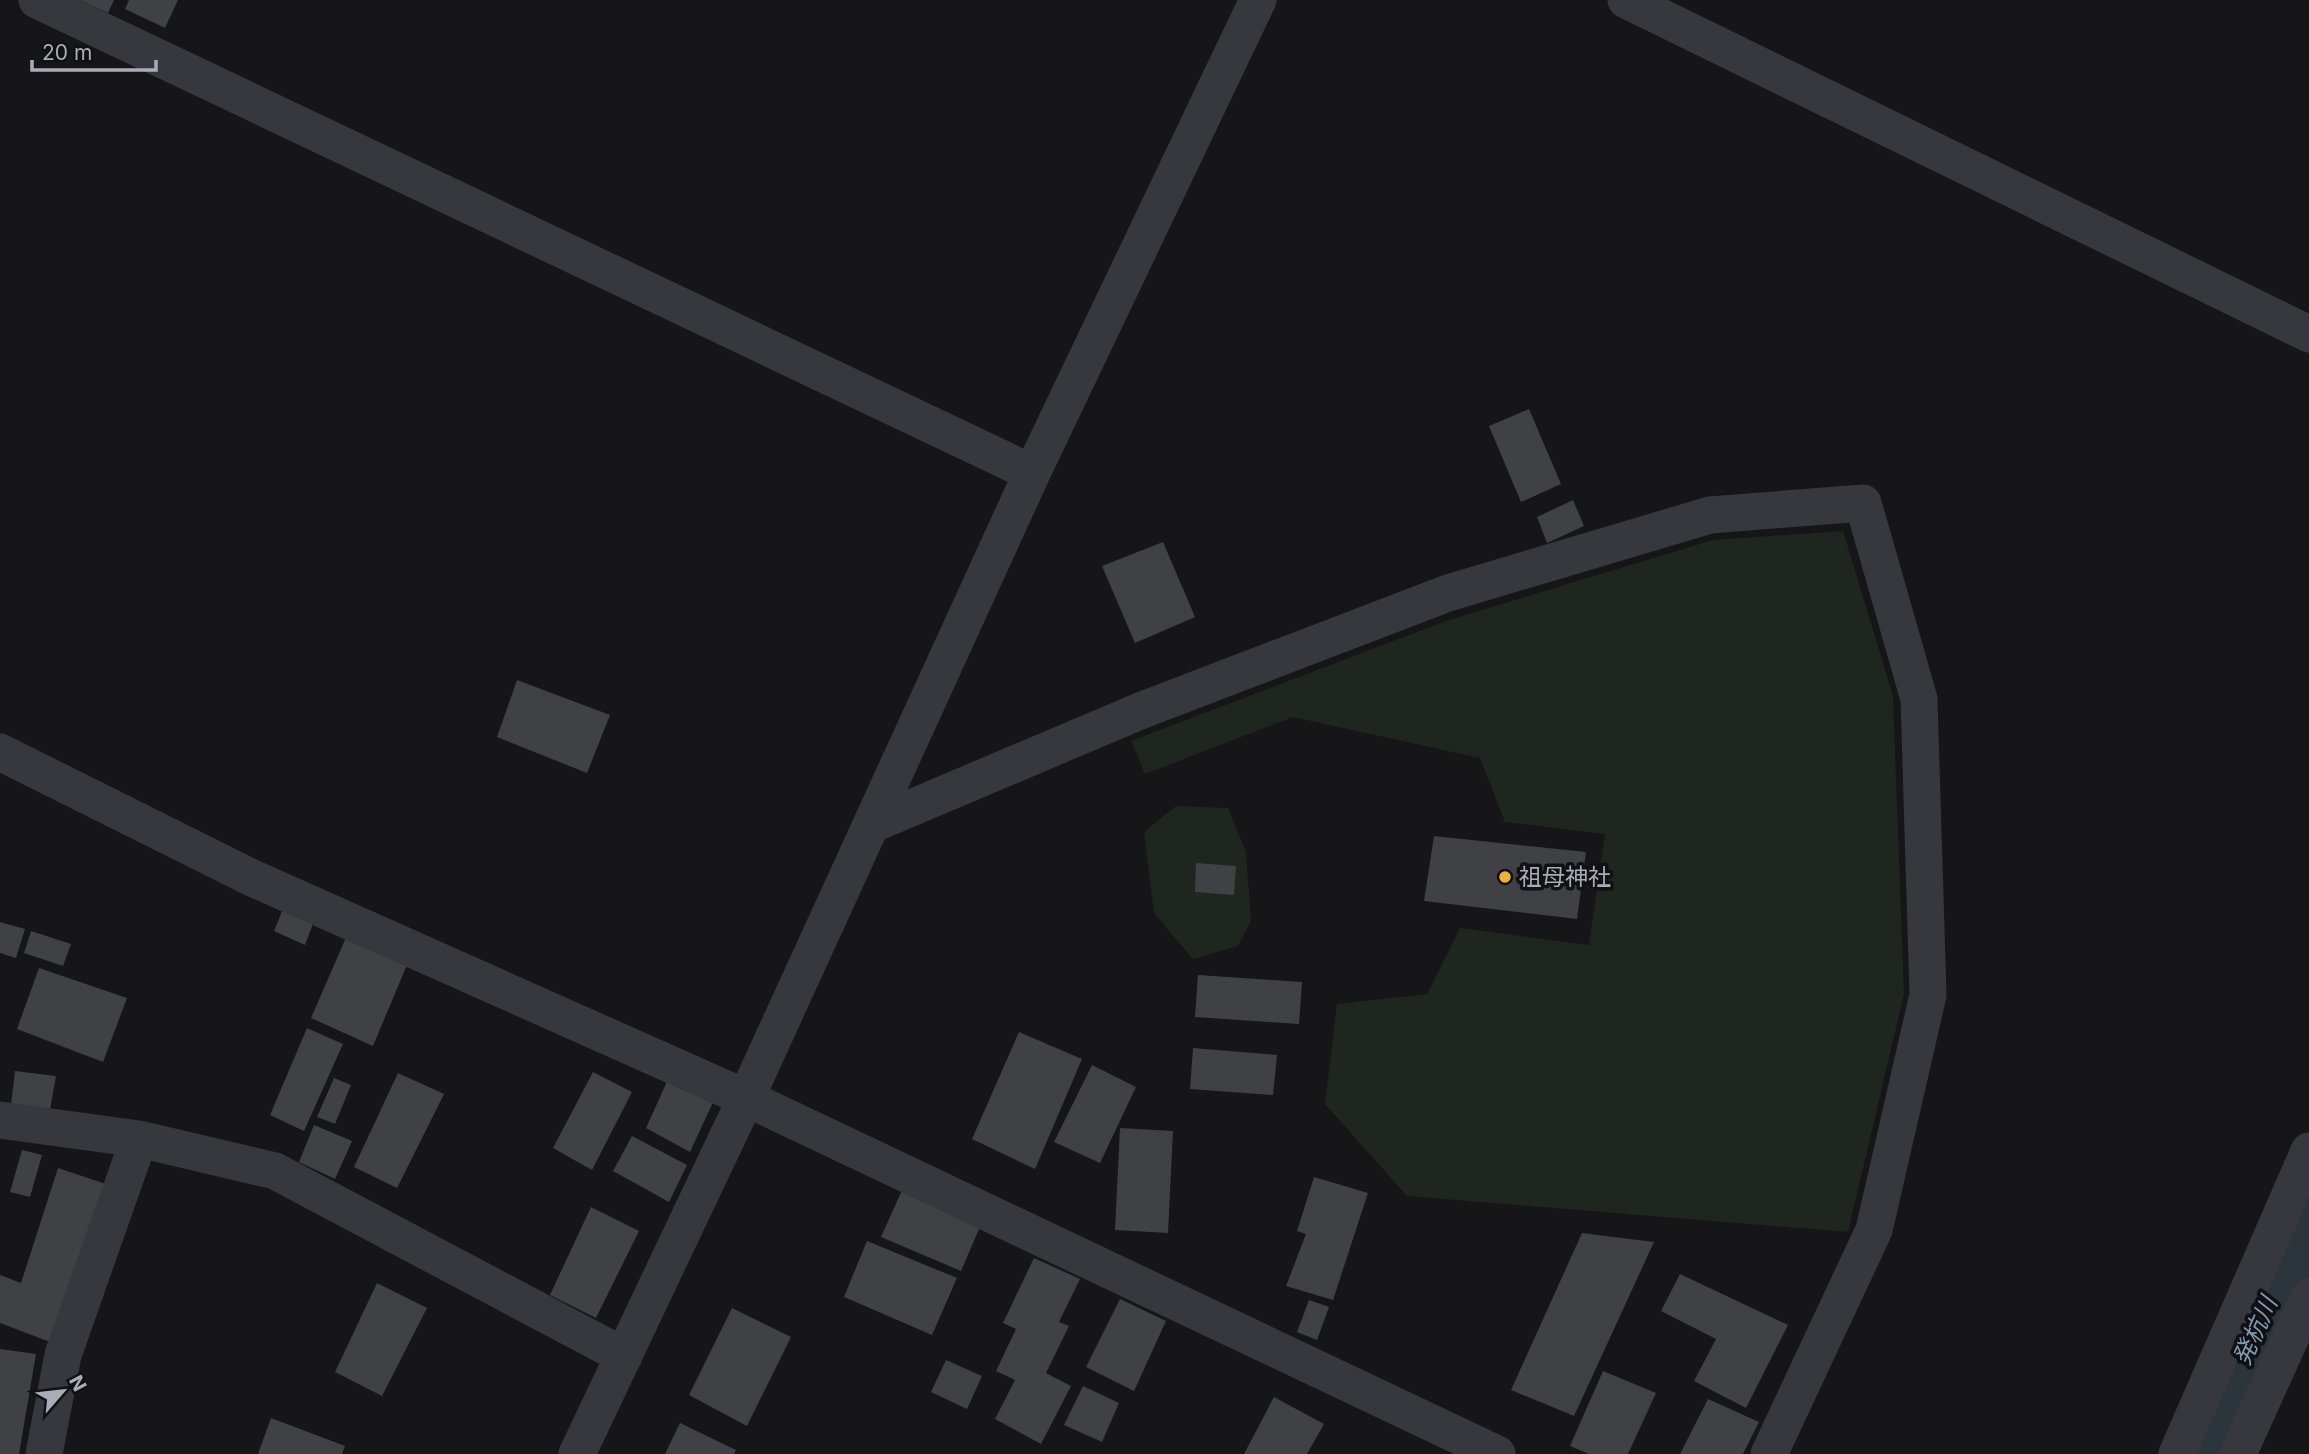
<svg xmlns="http://www.w3.org/2000/svg" width="2309" height="1454" font-family="Inter,'Noto Sans JP',sans-serif">
	<style>
		.green { fill: #1e261f }
		.lines { fill: none; stroke-linecap: round; stroke-linejoin: round }
		.river { stroke: #2c353c; stroke-width: 75 }
		.building { fill: #404145 }
		.minor { stroke: #37383d; stroke-width: 37 }
		.poi-dot { fill: #f2b134; stroke: #111113; stroke-width: 2.5 }
		.labels { text-anchor: middle; dominant-baseline: central; stroke-width: 7; stroke-linejoin: round; paint-order: stroke }
		.poi-label { font-size: 23px; fill: #a8adb8; stroke: #111113; text-anchor: start }
		.water-label { font-size: 24px; font-style: italic; fill: #7f9bb3; stroke: #111113 }
	</style>
	<rect width="100%" height="100%" fill="#161618"/>
	<path class="green" d="M1843 531 1893 696 1904 994 1848 1232 1407 1196 1325 1104 1337 1004 1427 994 1460 928 1589 945 1605 834 1505 822 1480 758 1293 717 1145 774 1131 741 1446 621 1713 540Z
		M1176 806 1228 808 1246 852 1251 921 1238 946 1193 959 1154 913 1144 832Z"/>
	<g class="lines">
		<path class="river" d="M2201 1454 2309 1208"/>
	</g>
	<path class="building" d="M80 0H114L108 13Z
		M129 0H178L165 28 125 9Z
		M1529 409 1561 484 1521 502 1489 426Z
		M1573 500 1584 526 1547 543 1537 517Z
		M1163 542 1195 617 1135 643 1102 566Z
		M517 680 610 715 587 773 497 737Z
		M1434 836 1586 852 1577 919 1424 901Z
		M1196 863 1236 866 1234 895 1195 892Z
		M285 904 316 916 305 945 274 931Z
		M0 922 25 929 16 958 0 953Z
		M31 931 71 944 63 966 24 953Z
		M348 933 409 960 373 1046 311 1018Z
		M39 968 127 998 103 1062 17 1029Z
		M1198 975 1302 982 1299 1024 1195 1017Z
		M307 1028 343 1044 304 1131 270 1115Z
		M1019 1032 1082 1059 1035 1169 972 1139Z
		M1193 1048 1277 1055 1273 1095 1190 1089Z
		M1092 1065 1136 1087 1100 1163 1054 1142Z
		M15 1071 56 1076 50 1110 11 1105Z
		M593 1072 632 1092 592 1170 553 1148Z
		M398 1073 444 1094 397 1188 354 1167Z
		M670 1075 715 1098 690 1152 646 1128Z
		M334 1078 351 1085 335 1124 317 1117Z
		M314 1125 352 1141 335 1179 299 1162Z
		M1120 1128 1173 1131 1168 1233 1115 1230Z
		M632 1136 687 1165 669 1202 613 1171Z
		M22 1150 42 1155 30 1197 10 1192Z
		M58 1168 112 1186 58 1345 0 1323V1275L21 1283Z
		M1314 1177 1368 1193 1333 1300 1286 1286 1306 1234 1297 1231Z
		M903 1188 982 1222 961 1271 881 1237Z
		M591 1207 639 1231 596 1318 550 1295Z
		M1582 1233 1654 1242 1574 1416 1511 1390Z
		M867 1241 957 1278 932 1335 844 1297Z
		M1034 1258 1080 1279 1059 1322 1069 1326 1046 1373 1071 1386 1041 1444 995 1419 1015 1380 996 1371 1016 1329 1003 1323Z
		M1680 1274 1788 1325 1746 1408 1694 1381 1716 1339 1661 1311Z
		M377 1283 427 1308 382 1396 335 1372Z
		M1120 1299 1166 1321 1134 1391 1086 1367Z
		M1309 1300 1329 1307 1317 1340 1297 1332Z
		M732 1308 791 1337 747 1426 689 1395Z
		M0 1349 36 1354 19 1454H0Z
		M946 1360 982 1376 967 1409 931 1392Z
		M1603 1371 1656 1393 1628 1454H1589L1570 1446Z
		M1083 1386 1119 1403 1102 1442 1064 1425Z
		M1274 1397 1324 1424 1307 1454H1244Z
		M1708 1399 1759 1422 1743 1454H1680Z
		M271 1418 345 1446 342 1454H258Z
		M680 1423 736 1450 734 1454H665Z"/>
	<g class="lines">
		<path class="minor" d="M37 0 1032 473
			M1626 0 2309 334
			M0 752 250 877 746 1098 1497 1454
			M871 825 1140 711 1448 593 1710 515 1863 503 1919 699 1928 995 1874 1230 1769 1454
			M0 1120 139 1139 275 1171 624 1356
			M44 1454 63 1355 139 1139
			M577 1454 746 1098 1032 473 1258 0
			M2177 1454 2309 1151
			M2238 1454 2309 1297"/>
	</g>
	<circle class="poi-dot" cx="1505" cy="877" r="7"/>
	<g class="labels">
		<g class="poi-label">
			<text x="1519" y="877">祖母神社</text>
		</g>
		<g class="water-label">
			<text transform="translate(2255 1331) rotate(-66)">発杭川</text>
		</g>
	</g>
	<g transform="translate(63 1391) rotate(62)" stroke="#111113" stroke-width="5" paint-order="stroke">
	<path d="M0-5L12 26L0 18L-12 26Z" fill="#a8adb8"/>
	<text y="-10" font-size="19" font-weight="bold" text-anchor="middle" fill="#a8adb8">N</text>
	</g>
	<path d="M32 60v10h124v-10" fill="none" stroke="#a8adb8" stroke-width="3.5"/>
	<text x="42" y="60" font-size="21" fill="#a8adb8" stroke="#111113" stroke-width="5" paint-order="stroke">20 m</text>
</svg>
